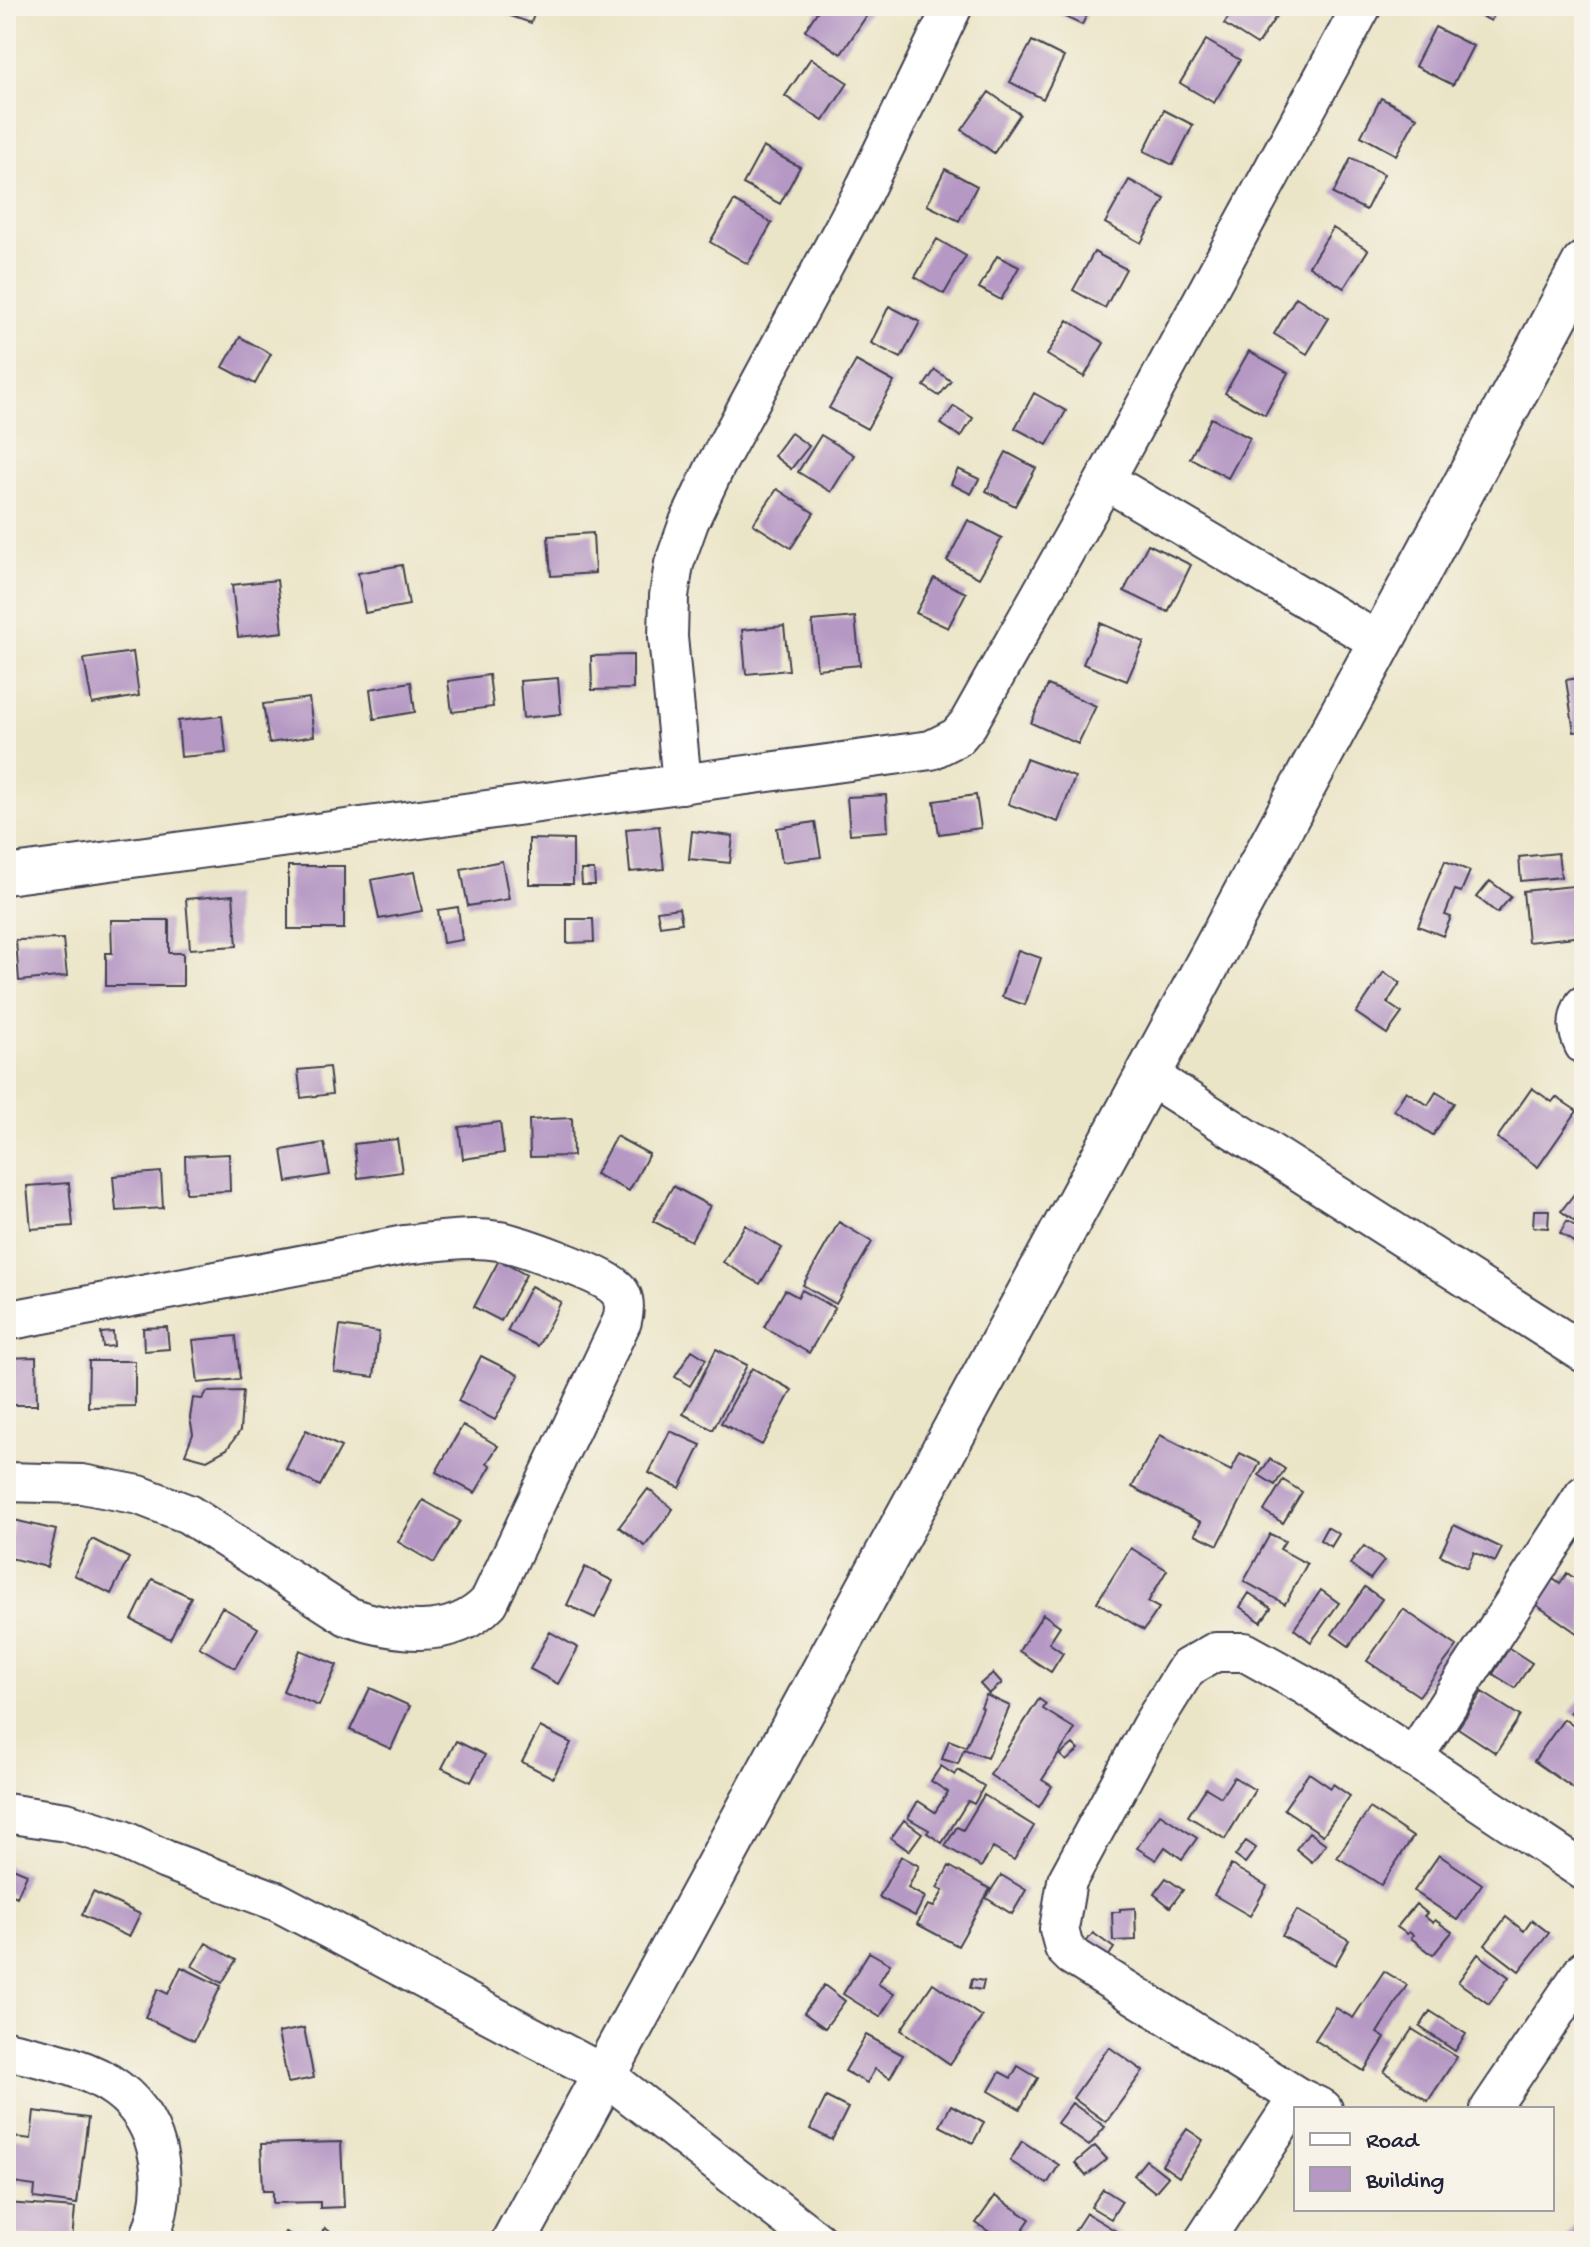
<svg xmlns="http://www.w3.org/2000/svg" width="1590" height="2247" font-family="'Gochi Hand',sans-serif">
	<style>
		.building { fill: #b598c4 }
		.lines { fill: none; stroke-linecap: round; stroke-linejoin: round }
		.minor-casing { stroke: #403f50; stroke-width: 42 }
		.tertiary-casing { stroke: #403f50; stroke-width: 48 }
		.minor { stroke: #fff; stroke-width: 38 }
		.tertiary { stroke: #fff; stroke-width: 44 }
	</style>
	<rect width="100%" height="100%" fill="#f7f3e8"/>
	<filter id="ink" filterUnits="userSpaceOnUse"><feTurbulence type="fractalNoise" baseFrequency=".0125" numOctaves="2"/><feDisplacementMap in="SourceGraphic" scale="16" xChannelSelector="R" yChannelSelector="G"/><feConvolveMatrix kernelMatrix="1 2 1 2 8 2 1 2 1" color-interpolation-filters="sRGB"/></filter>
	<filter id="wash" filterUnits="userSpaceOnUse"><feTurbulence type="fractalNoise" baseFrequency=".006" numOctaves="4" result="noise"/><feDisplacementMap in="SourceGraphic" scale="32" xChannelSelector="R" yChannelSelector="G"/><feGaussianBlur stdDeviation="1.8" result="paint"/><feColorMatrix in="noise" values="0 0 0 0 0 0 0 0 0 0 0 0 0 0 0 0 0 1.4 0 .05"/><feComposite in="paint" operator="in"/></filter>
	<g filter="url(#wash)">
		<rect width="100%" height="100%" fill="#ebe5c8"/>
		<g id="blocks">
			<path class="building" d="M505 6H537L531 23 502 13Z
				M821 6H859L869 12 841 54 805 30Z
				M1052 6H1091L1082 25 1050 10Z
				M1236 6H1283L1257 45 1224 24Z
				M1461 6H1498L1491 21Z
				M1435 27 1473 46 1453 85 1415 66Z
				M1206 40 1240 60 1214 103 1180 83Z
				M1032 41 1064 57 1043 99 1010 82Z
				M811 58 848 83 823 121 785 96Z
				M989 92 1020 114 994 153 962 130Z
				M1381 98 1417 117 1396 155 1361 136Z
				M1164 110 1193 125 1173 165 1144 151Z
				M763 147 800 167 780 204 743 184Z
				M1351 158 1384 174 1366 210 1333 194Z
				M945 169 977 186 959 221 927 205Z
				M1129 180 1165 199 1141 243 1105 223Z
				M734 201 772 223 748 264 710 242Z
				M1333 228 1368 250 1344 288 1309 266Z
				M937 239 966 256 944 294 915 277Z
				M1094 252 1126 269 1105 308 1073 290Z
				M997 256 1019 267 1001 300 979 288Z
				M1296 297 1329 318 1307 354 1274 334Z
				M889 306 920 322 901 358 871 343Z
				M1068 320 1104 343 1084 377 1047 355Z
				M240 337 271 354 255 384 223 367Z
				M1249 351 1288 373 1265 415 1225 393Z
				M856 361 894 382 867 429 829 408Z
				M935 370 951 381 939 396 924 386Z
				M1034 393 1066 411 1047 445 1015 428Z
				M954 406 973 418 961 437 941 424Z
				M1211 418 1250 438 1228 478 1190 458Z
				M791 433 809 446 791 469 774 456Z
				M821 435 854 455 831 492 798 472Z
				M1006 452 1036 468 1015 506 986 491Z
				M958 469 979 479 971 494 951 484Z
				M777 489 814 513 791 548 753 524Z
				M968 520 1002 538 979 578 947 561Z
				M593 533 595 573 551 576 548 536Z
				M1148 544 1191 565 1168 612 1124 591Z
				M402 565 409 605 365 613 358 573Z
				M934 578 966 593 948 628 916 613Z
				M277 580 283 632 238 637 232 585Z
				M855 617 860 665 817 669 812 621Z
				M1100 623 1144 642 1127 681 1083 664Z
				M784 626 789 670 746 674 742 630Z
				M133 652 139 696 92 704 84 659Z
				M633 655V689L592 690 591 656Z
				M489 675 493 707 452 712 448 681Z
				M1584 677V731L1574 732 1566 680Z
				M558 678 561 714 523 718 520 681Z
				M411 682 415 712 374 719 370 689Z
				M1048 685 1096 706 1078 744 1031 723Z
				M309 698 314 736 269 743 263 704Z
				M222 716 226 753 181 757 178 721Z
				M1026 759 1075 777 1058 822 1008 804Z
				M886 795 888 831 850 834 847 797Z
				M976 795 981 828 939 834 934 801Z
				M815 822 821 857 782 862 777 828Z
				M659 826 664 869 630 872 626 829Z
				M692 831 733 836 730 863 689 859Z
				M529 839 573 840V884H529Z
				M1558 853 1561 877 1521 881 1519 857Z
				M502 861 509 899 468 906 461 869Z
				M1445 861 1470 871 1461 892 1455 890 1445 915 1451 917 1443 936 1418 926Z
				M288 866H344V929H288Z
				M581 870H594L595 885H582Z
				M414 872 422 911 379 919 371 880Z
				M1490 881 1511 897 1497 913 1477 897Z
				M1583 885 1584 936 1528 942 1523 891Z
				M233 895 237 946 190 949 186 899Z
				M458 907 462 940 443 943 438 910Z
				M679 908 682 923 660 926 657 911Z
				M567 919H593L594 942 567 943Z
				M111 920H169V953H183V986H106V953H112Z
				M63 939 67 976 19 981 16 940Z
				M1018 950 1041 958 1025 1005 1002 997Z
				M1384 972 1400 983 1387 1003 1402 1013 1387 1034 1356 1013Z
				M329 1067 332 1094 301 1098 298 1070Z
				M1532 1088 1552 1102 1556 1097 1577 1111 1538 1167 1497 1138Z
				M1406 1091 1428 1105 1436 1092 1454 1103 1433 1135 1394 1110Z
				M572 1118 573 1156 530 1157 529 1120Z
				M500 1122 504 1153 463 1159 459 1127Z
				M616 1136 649 1154 629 1191 595 1174Z
				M397 1139 402 1172 358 1178 354 1144Z
				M324 1143 330 1175 287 1182 282 1150Z
				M229 1154 230 1191 186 1193 185 1156Z
				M161 1172 163 1208 116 1211 113 1176Z
				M69 1183 73 1226 31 1229 27 1186Z
				M673 1186 710 1206 691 1241 653 1221Z
				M1575 1193 1584 1200V1229L1561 1211Z
				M1534 1210H1549L1548 1228 1533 1227Z
				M1567 1221 1584 1232 1578 1245 1560 1233Z
				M839 1222 872 1242 836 1304 803 1285Z
				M745 1225 782 1248 760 1284 723 1262Z
				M499 1260 526 1275 501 1321 474 1307Z
				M531 1286 561 1302 538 1346 507 1331Z
				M785 1290 798 1297 802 1290 835 1308 809 1353 764 1327Z
				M340 1326 379 1332 374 1377 334 1372Z
				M167 1327 169 1349 144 1351 143 1328Z
				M113 1332 114 1346 103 1347 101 1333Z
				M236 1336 240 1379 198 1383 193 1340Z
				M716 1349 747 1365 713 1430 683 1414Z
				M692 1350 706 1359 690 1386 675 1377Z
				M481 1356 519 1375 495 1420 458 1401Z
				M36 1357 37 1405H6V1358Z
				M89 1361H135V1406L88 1407Z
				M752 1368 792 1390 762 1445 721 1423Z
				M243 1391 240 1431 227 1449 207 1460 185 1454 193 1434 190 1418 193 1398 202 1399 207 1392Z
				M463 1425 498 1446 487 1463 491 1466 475 1493 436 1472Z
				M306 1430 341 1447 320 1486 286 1469Z
				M670 1431 701 1445 680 1488 649 1473Z
				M1160 1435 1231 1471 1240 1453 1260 1463 1218 1545 1195 1534 1201 1522 1132 1487Z
				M1270 1459 1285 1469 1275 1485 1259 1475Z
				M1283 1480 1302 1492 1283 1523 1264 1511Z
				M648 1489 673 1509 645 1546 619 1527Z
				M423 1500 460 1521 434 1563 398 1542Z
				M14 1520 56 1530 47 1567 6 1557Z
				M1454 1525 1502 1548 1495 1562 1474 1552 1467 1568 1440 1555Z
				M1327 1527 1339 1534 1331 1547 1320 1540Z
				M1270 1534 1285 1541 1280 1549 1307 1564 1285 1604 1244 1581Z
				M92 1539 129 1558 111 1594 74 1575Z
				M1364 1546 1384 1561 1370 1579 1350 1564Z
				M1131 1548 1167 1570 1148 1602 1159 1608 1144 1630 1097 1602Z
				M585 1567 613 1581 595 1618 567 1605Z
				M1567 1573 1584 1585V1638L1535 1604 1553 1579 1560 1584Z
				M152 1579 191 1597 170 1639 132 1620Z
				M1365 1587 1382 1599 1349 1646 1332 1634Z
				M1321 1590 1339 1603 1311 1642 1294 1629Z
				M1249 1593 1271 1608 1261 1622 1240 1607Z
				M222 1607 258 1628 235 1668 199 1647Z
				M1403 1609 1457 1646 1419 1696 1367 1661Z
				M1043 1614 1060 1626 1049 1643 1063 1653 1051 1672 1019 1651Z
				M550 1632 578 1648 558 1684 530 1669Z
				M1509 1648 1532 1663 1515 1688 1493 1674Z
				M300 1650 337 1665 319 1706 283 1691Z
				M993 1673 1002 1683 989 1694 980 1684Z
				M370 1688 410 1706 391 1749 350 1730Z
				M1482 1692 1520 1716 1496 1753 1458 1728Z
				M1584 1694V1722L1570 1712Z
				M986 1695 1010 1706 987 1758 964 1749 958 1764 942 1759 949 1740 966 1747 983 1708 981 1707Z
				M1039 1699 1046 1704 1043 1709 1075 1729 1042 1780 1052 1786 1039 1807 990 1775Z
				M1564 1719 1584 1734V1787L1580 1793 1534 1761Z
				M540 1727 571 1743 553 1778 522 1762Z
				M456 1741 485 1755 471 1782 442 1768Z
				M1073 1744 1079 1750 1066 1761 1060 1755Z
				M941 1766 955 1775 958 1770 984 1786 974 1804 968 1801 942 1843 927 1833 929 1830 908 1818 918 1801 935 1812 948 1792 931 1781Z
				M1309 1773 1331 1788 1333 1784 1350 1796 1323 1835 1284 1809Z
				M1234 1777 1255 1790 1225 1839 1188 1816 1206 1788 1221 1797Z
				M984 1795 1034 1826 1014 1860 993 1848 981 1867 945 1846 957 1827 963 1830Z
				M1370 1808 1413 1837 1381 1885 1337 1857Z
				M1160 1814 1197 1838 1182 1859 1165 1847 1156 1860 1137 1848Z
				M904 1820 922 1833 909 1851 891 1838Z
				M1309 1832 1326 1844 1312 1862 1296 1849Z
				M1246 1841 1256 1848 1245 1863 1235 1856Z
				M1439 1855 1482 1884 1457 1920 1414 1891Z
				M901 1856 919 1866 908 1888 925 1897 915 1916 879 1897Z
				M6 1865 27 1874 17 1897 6 1892Z
				M1231 1865 1267 1886 1250 1916 1214 1895Z
				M949 1866 990 1889 958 1946 917 1924 928 1905 934 1907 943 1891 937 1888Z
				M1001 1875 1026 1890 1012 1914 986 1898Z
				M1166 1878 1183 1890 1170 1907 1154 1894Z
				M93 1892 140 1914 129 1937 82 1915Z
				M1416 1904 1427 1913 1424 1916 1433 1923 1435 1920 1452 1932 1433 1955 1411 1938 1413 1935 1409 1932 1407 1934 1397 1927Z
				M1135 1908 1136 1940 1113 1941 1112 1912H1120V1909Z
				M1297 1910 1349 1940 1335 1965 1282 1936Z
				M1506 1917 1524 1931 1532 1920 1549 1933 1519 1971 1485 1945Z
				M1093 1933 1114 1948 1101 1967 1079 1951Z
				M206 1943 236 1960 222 1983 192 1966Z
				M869 1952 890 1964 878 1984 894 1994 880 2017 843 1994Z
				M1478 1954 1509 1977 1489 2004 1458 1982Z
				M181 1967 221 1986 194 2041 145 2017 158 1989 168 1994Z
				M1384 1971 1407 1985 1377 2033 1385 2038 1364 2071 1315 2040 1336 2008 1353 2018Z
				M972 1979 984 1981 982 1990 970 1988Z
				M933 1983 982 2017 950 2064 901 2030Z
				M824 1985 845 2001 825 2028 804 2013Z
				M1430 2011 1466 2034 1455 2051 1420 2027Z
				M304 2028 314 2078 288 2083 278 2033Z
				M1412 2029 1457 2057 1428 2101 1384 2072Z
				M866 2035 903 2055 890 2078 875 2069 867 2083 845 2071Z
				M1109 2047 1143 2071 1106 2122 1073 2098Z
				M1018 2066 1038 2078 1020 2109 989 2091 1000 2072 1011 2078Z
				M826 2097 848 2108 832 2140 810 2129Z
				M1072 2103 1105 2127 1089 2146 1057 2123Z
				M951 2105 984 2123 973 2143 940 2126Z
				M34 2111 88 2118 77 2204 34 2198 35 2186 6 2182V2136L31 2139Z
				M1187 2129 1203 2140 1179 2177 1162 2165Z
				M1022 2141 1059 2165 1047 2184 1010 2161Z
				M341 2142 344 2207 320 2208V2202L273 2203V2190H263L261 2144Z
				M1095 2146 1107 2159 1086 2176 1075 2163Z
				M1146 2160 1168 2177 1155 2192 1134 2175Z
				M1103 2189 1122 2201 1111 2219 1091 2207Z
				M995 2196 1030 2219 1015 2241H1003L976 2223Z
				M6 2203 75 2208 72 2240 6 2235Z
				M1584 2209V2241H1564Z
				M1086 2213 1126 2237 1124 2241H1068Z
				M325 2228 336 2236 333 2241H321L318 2238Z
				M285 2232 305 2241H281Z"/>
		</g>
	</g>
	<g filter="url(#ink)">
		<use href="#blocks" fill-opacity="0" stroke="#403f50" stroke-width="2"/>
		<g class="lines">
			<defs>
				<path id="minor" d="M1105 480 1379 642
					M682 784 668 637 669 596 674 564 689 522 715 467 861 196 953 6
					M6 875 931 750 957 737 968 724 1105 480 1362 6
					M1584 1005C1576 1020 1577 1031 1584 1045
					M1148 1075 1584 1353
					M6 1321 405 1245C435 1242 468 1236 499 1241 519 1244 601 1274 615 1287 626 1296 625 1309 622 1321L489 1602C452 1642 394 1632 347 1616L188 1514 139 1495 82 1484 6 1482
					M1413 1758 1584 1495
					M6 1813 66 1822 121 1839 166 1860 276 1901 605 2075 817 2241
					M6 2050C43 2059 86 2066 117 2089 164 2123 171 2191 148 2241
					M1323 2109 1298 2097 1072 1956 1064 1948 1059 1929 1067 1881 1151 1726 1187 1668 1215 1652H1245L1306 1686 1584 1871
					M1490 2109 1584 1970
					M1204 2241 1298 2097"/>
				<path id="tertiary" d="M514 2241 1148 1075 1584 264"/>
			</defs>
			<use href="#minor" class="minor-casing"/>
			<use href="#tertiary" class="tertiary-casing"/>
			<use href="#minor" class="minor"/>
			<use href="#tertiary" class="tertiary"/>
		</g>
	</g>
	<rect width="1590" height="2247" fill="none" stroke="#f7f3e8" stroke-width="32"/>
	<rect x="1294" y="2107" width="260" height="104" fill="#f7f3e8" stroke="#a29fa3" stroke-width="2"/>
	<rect x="1310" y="2133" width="40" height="12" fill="#ffffff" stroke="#a29fa3" stroke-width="2"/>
	<text x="1366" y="2147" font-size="24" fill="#22223b">Road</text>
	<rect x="1310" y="2167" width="40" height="24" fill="#b598c4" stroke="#a29fa3" stroke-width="2"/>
	<text x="1366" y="2187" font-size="24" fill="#22223b">Building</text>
</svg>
